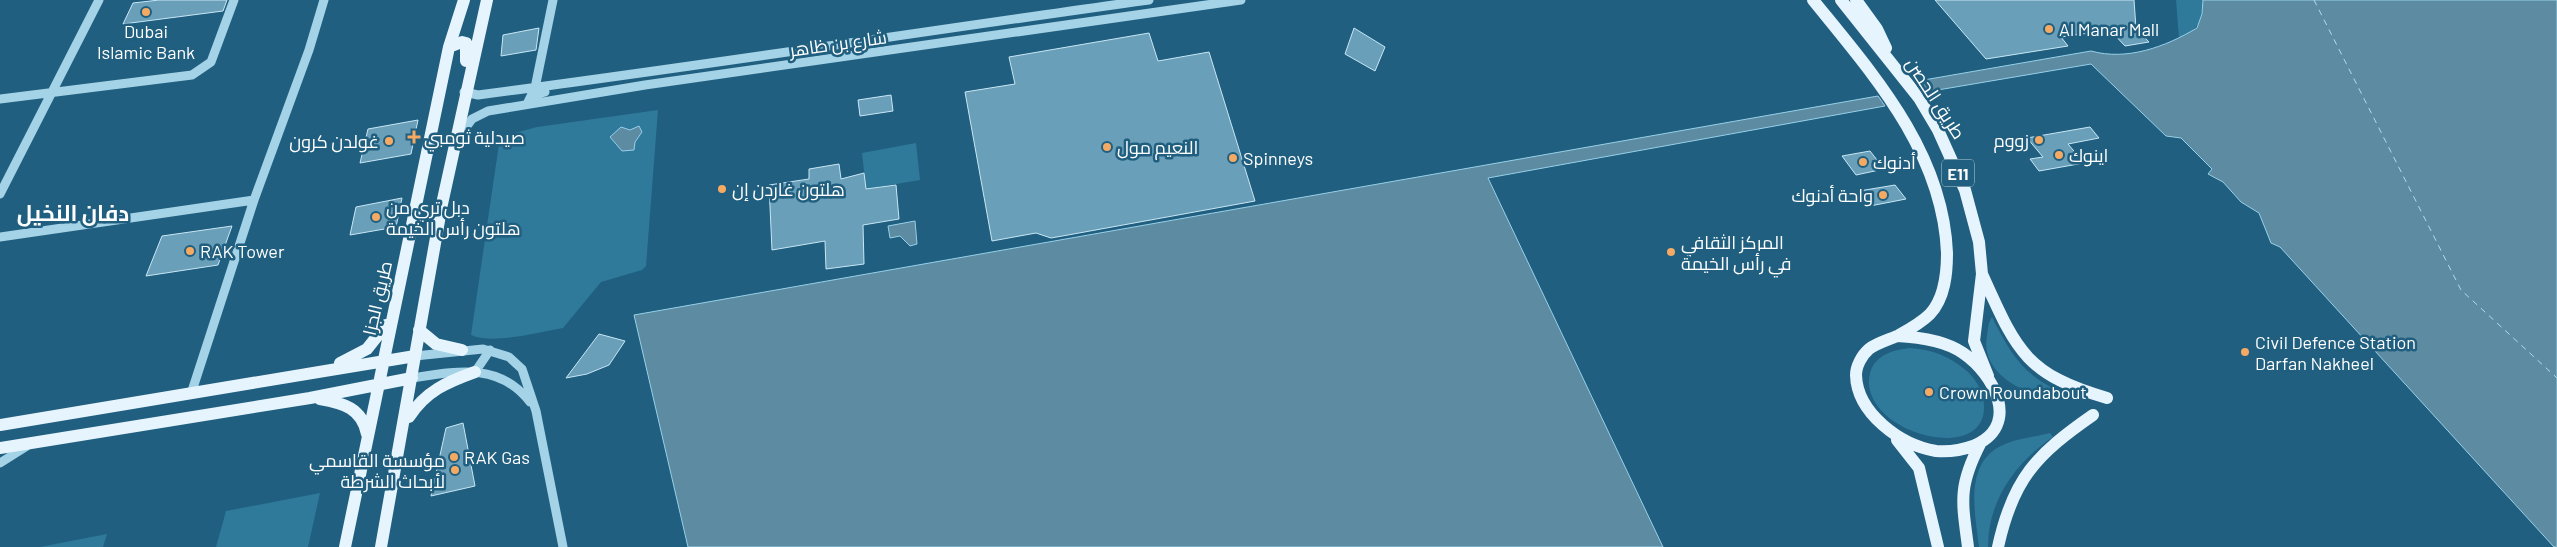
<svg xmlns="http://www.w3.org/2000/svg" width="2557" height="547" font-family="Barlow,Cairo,sans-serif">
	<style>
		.green { fill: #2f799b }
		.water { fill: #5d8ba2; stroke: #97d0e9 }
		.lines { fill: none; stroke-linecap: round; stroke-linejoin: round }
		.ferry { stroke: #afdbef; stroke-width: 1; stroke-dasharray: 6 5; stroke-linecap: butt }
		.building { fill: #699fb8; stroke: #c8e7f6 }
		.minor { stroke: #a4d2e7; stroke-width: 9 }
		.major { stroke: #e6f4fd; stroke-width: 12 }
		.poi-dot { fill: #f5aa64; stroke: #205f7f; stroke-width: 2 }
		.labels { text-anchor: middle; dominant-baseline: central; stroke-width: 5; stroke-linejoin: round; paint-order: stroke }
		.shield { fill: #205f7f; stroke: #bccfd9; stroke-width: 1 }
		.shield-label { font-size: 16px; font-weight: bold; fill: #fff }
		.poi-label { font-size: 18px; fill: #fff; stroke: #205f7f; text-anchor: start }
		.street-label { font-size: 18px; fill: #fff; stroke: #205f7f }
		.district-label { font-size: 22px; font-weight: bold; fill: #fff; stroke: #205f7f }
	</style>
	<rect width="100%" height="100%" fill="#205f7f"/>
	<path class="green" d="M2176 0H2203C2202 21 2199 30 2179 38Z
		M658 110 646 266 642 270 601 282 563 328C539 332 492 345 471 335L500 137 537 127Z
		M916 143 920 180 866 189 862 153Z
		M1992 317C2012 357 2027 381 2071 395L2067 399C2034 400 1979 377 1987 336 1988 329 1988 323 1992 317Z
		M1909 348C1932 349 1951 357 1968 372 1977 381 1984 393 1984 406 1986 467 1856 432 1870 373 1875 355 1893 350 1909 348Z
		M2050 433 2053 437C2016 462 1988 500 1988 547H1979C1975 512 1963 461 2005 444 2018 438 2036 437 2050 433Z
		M320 493 308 547H216L226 511Z
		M107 534 103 547H40Z"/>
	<path class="water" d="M2203 0H2557V547H2554L2280 247 2271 243 2259 213 2241 202 2223 182 2208 174 2212 169 2181 138 2166 136 2091 64 1926 92 1918 81 2091 51C2127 61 2165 47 2197 28L2202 14Z
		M1878 96 1885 106 1488 178 1663 547H688L634 315Z
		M639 126 642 132 635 142 634 150 622 151 610 137 621 127 630 130Z
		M915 221 917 244 910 246 900 236 890 238 888 226Z"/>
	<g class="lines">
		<path class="ferry" d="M2314 0 2461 290 2557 378"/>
	</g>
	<path class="building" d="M159 0H227L223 11 123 24 133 3Z
		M1935 0H2134L2136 28 2149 42 2125 46 2110 30 2061 37 2068 46 1986 59Z
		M539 28 536 50 501 56 503 35Z
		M1354 28 1385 47 1375 71 1345 54Z
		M1149 33 1158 61 1209 52 1255 201 1068 235 1051 238 1036 233 992 241 965 92 1015 84 1009 57Z
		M891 95 893 111 860 116 858 100Z
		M418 120 411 154 360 163 368 129Z
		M2090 127 2099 138 2068 144 2084 163 2039 171 2030 159 2043 157 2027 138Z
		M1870 151 1884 169 1856 175 1842 156Z
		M839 164 841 179 864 173 866 189 896 185 899 219 863 225 864 264 826 269 825 241 772 250 769 185 809 179V169Z
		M1895 185 1906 199 1870 206 1859 191Z
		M402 198 396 227 350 235 356 207Z
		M232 226 218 265 146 276 162 236Z
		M599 334 625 341 609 365 587 374 566 378Z
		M463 423 475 486 431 496 446 428Z"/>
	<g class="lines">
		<path class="minor" d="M535 88 553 0
			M464 92 478 95C702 66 925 31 1149 0
			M0 99 192 75 211 62 234 0
			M527 104 531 96 545 92
			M458 138 472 119 488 111 645 85 1241 0
			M0 194 99 0
			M254 200 309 50 324 0
			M0 237 254 200 191 394
			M415 356 483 349 509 357 522 369 536 411 563 547
			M475 372 490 350
			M412 378C457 371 499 362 530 402
			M0 463 27 446"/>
		<path class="major" d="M1813 0C1873 74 1943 152 1947 253 1947 273 1945 298 1930 314 1921 323 1910 329 1899 335
			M1841 0 1919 98 1938 130 1965 190 1979 242 1982 274 1974 341 1988 376
			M1856 0 1877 29 1886 48
			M449 47 462 42 466 43V61
			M1982 274C2016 349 2024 374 2107 398
			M419 330 436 344 462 350
			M1897 336C1919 337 1944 340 1963 353 1994 374 2022 426 1973 446 1962 450 1948 452 1936 451 1900 445 1857 413 1856 375 1856 366 1862 355 1869 349 1877 343 1888 340 1897 336Z
			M340 363 367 349 386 325
			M320 399C343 403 362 408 367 434
			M409 417C426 391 447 382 475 372
			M0 425 415 356
			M1897 440 1919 468 1938 547
			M0 448 310 398 412 378
			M345 547 449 47 464 0
			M381 547 442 204 487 0
			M1968 547C1962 501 1958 487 1980 444
			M1998 547C2013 478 2037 454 2093 415"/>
	</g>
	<g class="poi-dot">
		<circle cx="146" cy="12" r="5"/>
		<circle cx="2049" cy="29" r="5"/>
		<path d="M411.5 129.5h5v5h5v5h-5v5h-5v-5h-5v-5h5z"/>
		<circle cx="2039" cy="140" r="5"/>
		<circle cx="389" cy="141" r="5"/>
		<circle cx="1107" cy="147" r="5"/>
		<circle cx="2059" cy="155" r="5"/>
		<circle cx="1233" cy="158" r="5"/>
		<circle cx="1863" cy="162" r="5"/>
		<circle cx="722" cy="189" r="5"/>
		<circle cx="1883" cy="195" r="5"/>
		<circle cx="376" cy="217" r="5"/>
		<circle cx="190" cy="251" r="5"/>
		<circle cx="1671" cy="252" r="5"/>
		<circle cx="2245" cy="352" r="5"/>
		<circle cx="1929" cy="392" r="5"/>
		<circle cx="454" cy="457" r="5"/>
		<circle cx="455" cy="470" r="5"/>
	</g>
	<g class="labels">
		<rect class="shield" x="1942" y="159.5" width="32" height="27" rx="4"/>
		<g class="shield-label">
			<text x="1958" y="173">E11</text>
		</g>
		<g class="poi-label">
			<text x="2059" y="29">Al Manar Mall</text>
			<text x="146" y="31" text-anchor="middle">Dubai<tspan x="146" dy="21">Islamic Bank</tspan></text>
			<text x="424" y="137">صيدلية ثومبي</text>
			<text x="2029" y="140" text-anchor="end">زووم</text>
			<text x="379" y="141" text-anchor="end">غولدن كرون</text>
			<text x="1117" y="147">النعيم مول</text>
			<text x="2069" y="155">اينوك</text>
			<text x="1243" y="158">Spinneys</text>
			<text x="1873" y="162">أدنوك</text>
			<text x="732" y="189">هلتون غاردن إن</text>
			<text x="1873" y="195" text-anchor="end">واحة أدنوك</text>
			<text x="386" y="207">دبل تري من<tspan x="386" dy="21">هلتون رأس الخيمة</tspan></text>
			<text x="1681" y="242">المركز الثقافي<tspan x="1681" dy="21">في رأس الخيمة</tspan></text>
			<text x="200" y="251">RAK Tower</text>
			<text x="2255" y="342">Civil Defence Station<tspan x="2255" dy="21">Darfan Nakheel</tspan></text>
			<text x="1939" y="392">Crown Roundabout</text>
			<text x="464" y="457">RAK Gas</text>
			<text x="445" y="460" text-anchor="end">مؤسسة القاسمي<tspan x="445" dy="21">لأبحاث الشرطة</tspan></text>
		</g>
		<g class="street-label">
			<text transform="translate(838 43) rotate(-8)">شارع بن ظاهر</text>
			<text transform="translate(1936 98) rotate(57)">طريق الحصن</text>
			<text transform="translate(377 298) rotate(-77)">طريق الجزا</text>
		</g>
		<g class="district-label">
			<text x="73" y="212">دفان النخيل</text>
		</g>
	</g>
</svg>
